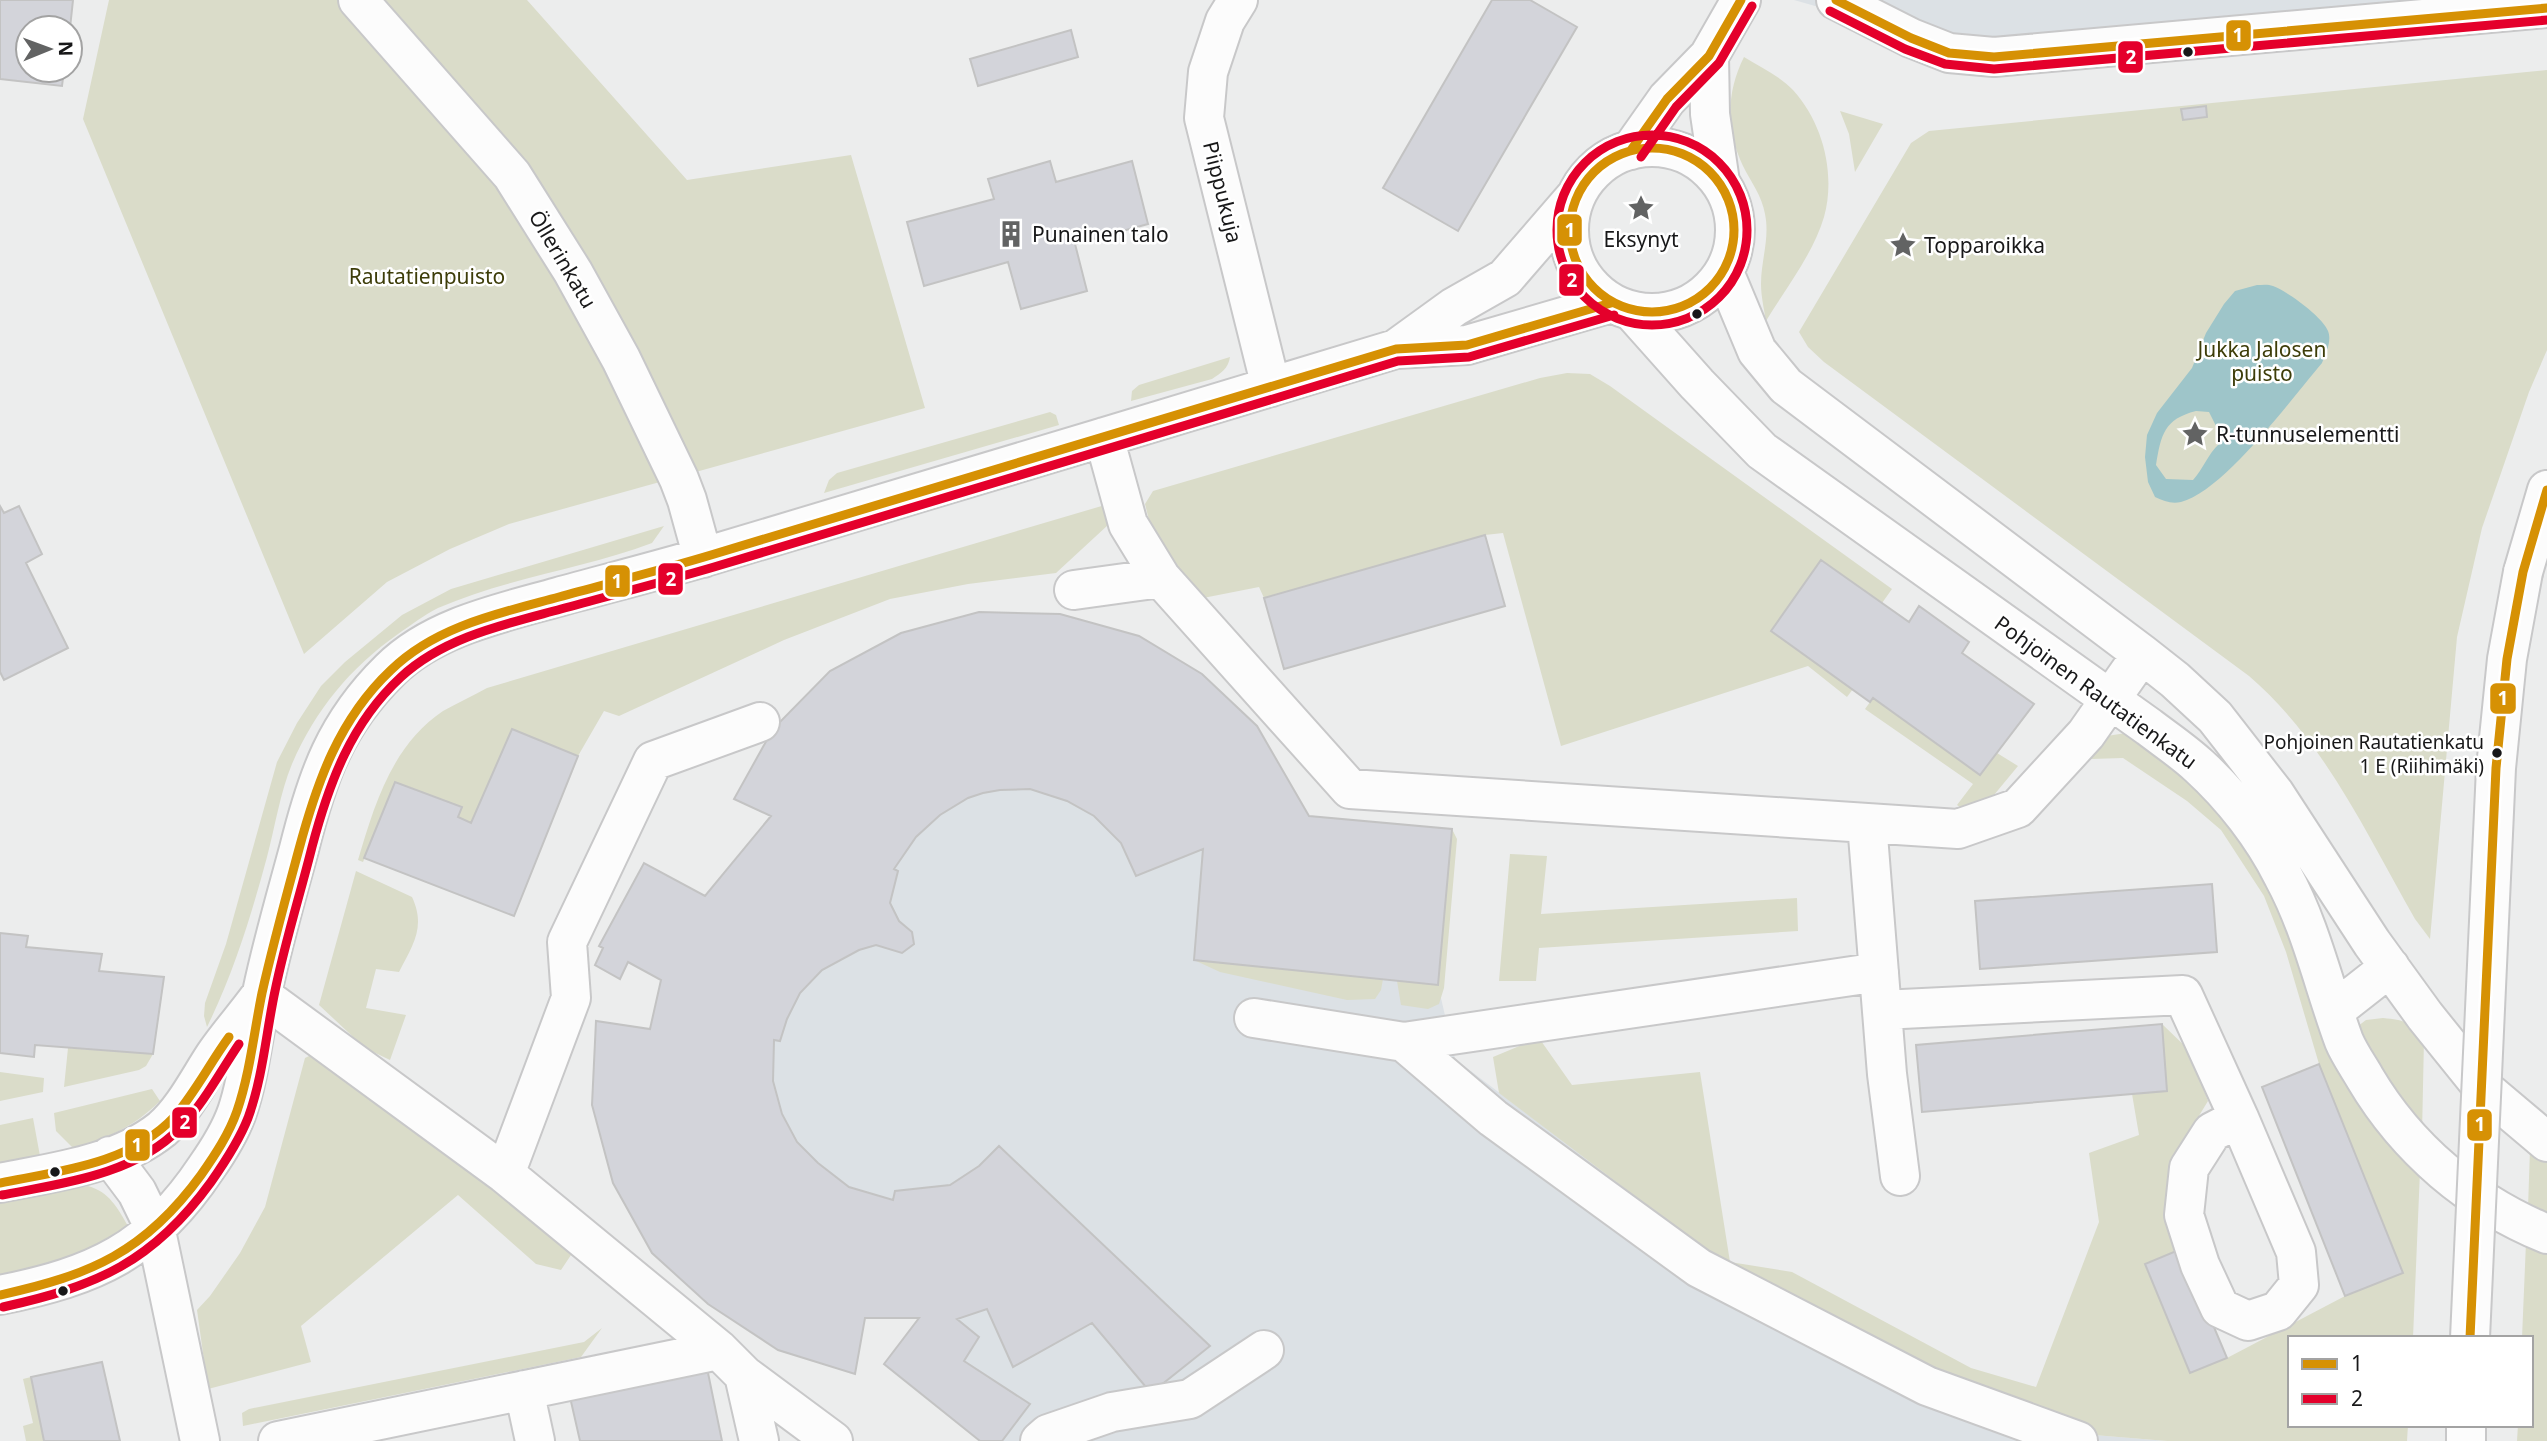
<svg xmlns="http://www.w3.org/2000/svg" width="2547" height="1441" font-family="'Noto Sans',sans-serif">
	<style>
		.built { fill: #dce1e5 }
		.green { fill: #dadcc9 }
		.water { fill: #9ec5c9; fill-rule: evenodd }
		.building { fill: #d3d4da; stroke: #c3c3c3; stroke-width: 2 }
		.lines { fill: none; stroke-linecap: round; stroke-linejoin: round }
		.minor-casing { stroke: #c8c8c9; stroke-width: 42 }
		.minor { stroke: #fcfcfc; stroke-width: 38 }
		.minor-bridge-casing { stroke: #c8c8c9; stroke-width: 42; stroke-linecap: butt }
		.minor-bridge { stroke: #fcfcfc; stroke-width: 38 }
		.bus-1-casing { stroke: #fff; stroke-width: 14 }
		.bus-2-casing { stroke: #fff; stroke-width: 14 }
		.bus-1 { stroke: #d69104; stroke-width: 9 }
		.bus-2 { stroke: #e4002b; stroke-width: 9 }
		.bus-dot { fill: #181819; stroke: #fff; stroke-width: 2.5 }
		.labels { text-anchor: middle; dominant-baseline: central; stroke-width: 5; stroke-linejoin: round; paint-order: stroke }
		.bus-label { font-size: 19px; fill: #181819; stroke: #fff; text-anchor: end }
		.street-label { font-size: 21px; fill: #181819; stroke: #fff }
		.poi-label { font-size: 21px; fill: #181819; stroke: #fff; text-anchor: start }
		.park-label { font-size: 21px; fill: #3d3d09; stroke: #fff }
		.line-badge { stroke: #fff; stroke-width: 2.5 }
		.badge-label { font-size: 19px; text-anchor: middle; font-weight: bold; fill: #fff }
	</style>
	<rect width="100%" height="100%" fill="#eceded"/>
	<path class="built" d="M1794 0H2547L1994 57Z
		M979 612 1139 636 1202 674 1257 726 1309 816 1452 829 1438 985 1455 1059 1706 1250 1958 1379 2082 1434 2167 1441H980L884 1364 918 1318H865L708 1304 652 1253 613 1183 592 1105 596 1021 650 1029 661 980 629 962 620 979 595 965 603 949 599 946 644 863 706 896 771 817 734 799 830 671 901 633Z"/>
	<path class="green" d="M109 0H527L687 180 851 155 925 408 509 524 450 549 387 582 304 654 83 119Z
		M1744 57C1760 67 1780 76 1793 90 1823 123 1836 174 1824 217 1813 254 1786 288 1766 321 1764 309 1761 296 1761 284 1761 260 1770 238 1765 214 1762 196 1751 182 1743 166 1726 129 1726 93 1744 57Z
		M2547 70V350L2529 392 2482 528 2457 637 2430 939 2415 919C2367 835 2324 740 2249 676L1824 362 1808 347 1799 332 1911 143 1929 131Z
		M1840 111 1883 124 1855 172 1849 134Z
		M1230 357C1228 369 1221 373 1212 379L1131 401 1132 391 1139 385Z
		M1567 373 1590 374 1610 386 1892 589 1882 603 1821 560 1771 631 1853 689 1847 697 1808 666 1561 746 1503 533 1485 535 1264 598 1259 587 1198 599 1150 524 1145 504 1153 491 1540 378Z
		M1050 412 1056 415 1059 425 824 493 829 480 837 473Z
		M1105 505 1108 525 1056 573 968 584 890 599 784 640 619 716 604 711 578 756 512 729 471 823 458 817 462 807 396 782 363 862 358 860C374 806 392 745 443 711 457 703 473 696 487 688Z
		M664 526 652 543C583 569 506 578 438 608 424 615 411 625 398 634 350 668 316 709 292 764 280 793 275 827 267 857 251 916 234 972 207 1027L204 1016 205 1003 226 944 277 762 297 723 321 686 345 662 402 615 451 589Z
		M1873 698 1980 775 1997 753 2018 766 1989 801 1967 812 1957 805 1973 784 1865 709Z
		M2126 733 2177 770 2233 825 2277 899 2338 1072 2370 1117 2420 1171 2413 1338H2290V1425H2408L2407 1441H2167L2082 1434 1958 1379 1706 1250 1499 1093 1493 1057 1539 1038 1572 1085 1700 1072 1730 1262 1792 1272 1971 1368 2036 1387 2099 1222 2089 1153 2139 1135 2132 1094 2167 1091 2162 1024 2189 1050 2208 1101 2180 1147 2181 1249 2145 1265 2190 1373 2227 1358 2345 1296 2403 1273 2319 1064 2286 952 2264 896 2221 830 2187 801 2123 758 2091 759 2090 749 2107 736Z
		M1452 829 1457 839 1444 988 1439 1004 1428 1009 1401 1005 1397 981 1438 984Z
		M1510 854 1547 856 1541 914 1797 898 1798 931 1539 948 1536 981H1499Z
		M356 871 412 897C426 927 413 945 399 972L376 969 366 1008 406 1015 390 1060 365 1048 319 1005Z
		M1194 960 1383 979 1381 990 1375 999 1347 1000 1220 972Z
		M2383 1018C2405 1020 2410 1022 2424 1039L2422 1134 2379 1075 2358 1026 2366 1020Z
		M68 1048 153 1054 146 1066 139 1070 64 1087Z
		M313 1054 478 1179 577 1246 561 1270 536 1264 458 1195 301 1326 311 1362 208 1389 197 1310 210 1296 240 1253 265 1207 305 1058Z
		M0 1072 44 1078 43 1092 0 1101Z
		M152 1089 160 1101C135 1126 107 1139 73 1148L56 1131 54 1113Z
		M33 1118 40 1156 0 1166V1125Z
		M2530 1149 2547 1163V1218L2528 1208Z
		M88 1186C109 1192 117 1207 128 1226L88 1251 59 1263 0 1275V1202Z
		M2526 1242 2547 1250V1441H2517L2518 1425H2531V1338H2522Z
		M602 1328 581 1357 243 1426 242 1413 249 1409 584 1342Z
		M31 1377 44 1441H26L23 1426 33 1423 23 1379Z"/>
	<path class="water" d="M2257 285C2262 285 2268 284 2273 286 2287 291 2323 317 2328 331 2332 341 2326 353 2322 363 2292 398 2224 491 2181 502 2171 504 2164 501 2155 497L2148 482 2145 457 2147 435 2157 413 2192 368 2206 333 2224 304 2235 291ZM2196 411 2209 412 2218 430 2219 444C2208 454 2203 469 2193 480L2166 479 2156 465C2161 435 2164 419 2196 411Z"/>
	<path class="building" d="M0 0H73L70 28H28V70H64L62 86 0 79Z
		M1492 0H1530L1577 27 1458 231 1383 188Z
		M1071 30 1078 57 978 86 970 59Z
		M2206 106 2207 117 2183 120 2181 109Z
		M1050 161 1056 182 1132 161 1148 224 1075 244 1087 291 1021 309 1008 262 924 286 907 222 994 199 988 179Z
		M0 506 4 513 19 506 42 554 26 563 68 648 4 680 0 672Z
		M1485 535 1505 606 1284 669 1264 598Z
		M1821 560 1909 622 1919 606 1969 642 1962 653 2034 704 1980 775 1873 698 1870 702 1771 631Z
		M979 612 1060 614 1139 636 1202 674 1257 726 1309 816 1452 829 1438 985 1194 960 1203 849 1136 876 1121 843 1094 816 1067 801 1030 789 1000 790 983 793 968 798 940 815 916 837 894 869 898 871 890 903 899 921 912 932 914 944 902 953 876 945 859 950 822 970 800 993 787 1019 780 1041 774 1040 773 1081 782 1114 797 1142 818 1163 849 1187 893 1200 895 1191 950 1185 979 1166 999 1146 1210 1346 1151 1393 1092 1323 1013 1367 987 1309 957 1319 979 1337 964 1361 1030 1404 1002 1441H980L884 1364 919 1318H865L855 1374 778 1350 708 1304 652 1253 613 1183 592 1105 596 1021 650 1029 661 980 628 962 620 979 595 965 603 948 599 946 644 863 705 896 771 816 734 799 773 729 830 671 901 633Z
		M512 729 578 756 514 916 364 858 395 782 462 807 458 817 471 823Z
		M2212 884 2217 952 1980 969 1975 901Z
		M0 933 28 936 26 947 102 954 99 971 164 977 153 1054 35 1045 34 1057 0 1053Z
		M2162 1024 2167 1091 1922 1112 1916 1045Z
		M2319 1064 2403 1273 2345 1296 2262 1087Z
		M2181 1249 2227 1358 2190 1373 2145 1264Z
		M102 1362 120 1441H44L31 1377Z
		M707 1368 722 1441H580L570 1397Z"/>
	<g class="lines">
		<defs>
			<path id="minor" d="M358 0 512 175 573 272 621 359 679 479 687 500 703 558
				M1238 0 1225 21 1208 72 1204 118 1271 387
				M1836 0 1911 38 1949 53 1994 57 2547 8
				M1709 56 1710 114 1720 182
				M1569 230a83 83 0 1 1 166 0a83 83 0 1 1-166 0Z
				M1631 150 1667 99 1709 56 1741 0
				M1724 272 1757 351 1786 386 2142 654 2175 680 2215 717 2275 794 2372 943 2425 1016 2483 1088 2547 1142
				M1632 311 1697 384 1762 451 2149 727C2166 740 2184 752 2199 766 2232 796 2263 836 2283 876 2311 927 2324 987 2344 1041 2349 1053 2358 1066 2365 1078 2407 1149 2471 1203 2547 1234
				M1396 349 1454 307 1505 278 1576 196
				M1104 437 1128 524 1161 578 1350 789 1958 829 2018 808 2086 734 2142 654
				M2523 572 2547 490
				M1074 590 1161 578
				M1867 823 1887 1074 1900 1176
				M261 995 505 1174 719 1350 744 1375 833 1441
				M1882 1010 2183 995 2239 1118 2296 1252 2299 1285 2278 1311 2248 1321 2220 1308 2200 1265 2184 1215 2189 1168 2212 1132 2239 1118
				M2334 1011 2390 967
				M1254 1018 1404 1042 1879 972
				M1404 1042 1493 1118 1699 1268 1927 1386 2078 1441
				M110 1156 137 1192 156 1231 200 1441
				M505 1174 571 998 567 942 653 761 760 722
				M0 1183C54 1172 117 1165 162 1129 184 1110 199 1079 215 1055 228 1036 244 1018 258 999
				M0 1295C95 1276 151 1251 206 1168 218 1151 230 1132 237 1112 250 1074 253 1032 262 993 272 945 286 897 299 849 317 777 335 724 390 670 433 627 501 613 558 597 609 583 660 570 711 555 939 487 1168 418 1396 349L1467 345 1611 303
				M744 1375 759 1441
				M524 1390 535 1441
				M278 1441 719 1350
				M1040 1441 1048 1434 1112 1412 1190 1399 1264 1350
				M2466 1441V1425"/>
		</defs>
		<use href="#minor" class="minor-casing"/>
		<use href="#minor" class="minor"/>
		<defs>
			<path id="minor-bridge" d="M2470 1338 2496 768 2507 659 2523 572"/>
		</defs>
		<use href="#minor-bridge" class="minor-bridge-casing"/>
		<use href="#minor-bridge" class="minor-bridge"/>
		<defs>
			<path id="bus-1" d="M1836 0 1911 38 1949 53 1994 57 2547 8
				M1570 230a82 82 0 1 1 164 0a82 82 0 1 1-164 0Z
				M1631 150 1667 99 1709 56 1741 0
				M0 1183C60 1171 130 1164 174 1117 195 1093 210 1063 229 1037
				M0 1295C91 1275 145 1252 201 1175 215 1155 229 1134 237 1111 250 1073 254 1032 262 993 273 944 286 897 299 849 317 782 339 719 391 670 436 626 500 613 559 597 610 583 661 570 711 555 940 488 1168 418 1396 349L1467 345 1611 303
				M2470 1338 2496 768 2507 659 2523 572 2547 490"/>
			<path id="bus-2" d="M1830 11 1905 49 1945 64 1994 69 2547 20
				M1557 230a95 95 0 1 1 190 0a95 95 0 1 1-190 0Z
				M1641 157 1676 107 1719 63 1752 6
				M2 1195C64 1183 134 1175 180 1128 204 1103 220 1072 239 1044
				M3 1307C97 1286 153 1262 211 1182 225 1162 239 1141 248 1118 263 1077 266 1033 275 991 285 942 300 895 312 847 329 783 351 723 401 677 444 637 506 624 561 609 612 595 663 582 714 567 942 500 1170 430 1398 361L1469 357 1614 315"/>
		</defs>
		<use href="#bus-1" class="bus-1-casing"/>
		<use href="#bus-2" class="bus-2-casing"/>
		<use href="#bus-1" class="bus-1"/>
		<use href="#bus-2" class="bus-2"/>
	</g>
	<defs>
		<symbol id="sight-bare" viewBox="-9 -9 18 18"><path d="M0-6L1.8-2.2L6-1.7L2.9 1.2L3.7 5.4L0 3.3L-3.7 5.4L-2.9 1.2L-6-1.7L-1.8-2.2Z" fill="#626363" stroke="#fff" stroke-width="2.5" paint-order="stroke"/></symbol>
		<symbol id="building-bare" viewBox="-9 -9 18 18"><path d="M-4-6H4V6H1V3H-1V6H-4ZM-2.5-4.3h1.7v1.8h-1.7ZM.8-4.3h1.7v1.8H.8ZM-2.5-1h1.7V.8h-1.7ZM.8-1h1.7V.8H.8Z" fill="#626363" stroke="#fff" stroke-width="2.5" paint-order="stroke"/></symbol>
	</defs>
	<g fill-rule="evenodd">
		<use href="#sight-bare" x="1622" y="189" width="38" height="38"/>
		<use href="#building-bare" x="992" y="215" width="38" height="38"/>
		<use href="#sight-bare" x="1884" y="226" width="38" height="38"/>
		<use href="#sight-bare" x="2176" y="415" width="38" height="38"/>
	</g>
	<g class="bus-dot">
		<circle cx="2188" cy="52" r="6"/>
		<circle cx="1697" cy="314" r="6"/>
		<circle cx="2497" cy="753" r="6"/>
		<circle cx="55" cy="1172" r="6"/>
		<circle cx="63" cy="1291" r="6"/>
	</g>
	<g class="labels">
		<g class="bus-label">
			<text x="2484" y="742">Pohjoinen Rautatienkatu<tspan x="2484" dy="24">1 E (Riihimäki)</tspan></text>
		</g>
		<g class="street-label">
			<text transform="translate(1223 192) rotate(76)">Piippukuja</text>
			<text transform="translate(563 259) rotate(59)">Öllerinkatu</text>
			<text transform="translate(2096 692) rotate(36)">Pohjoinen Rautatienkatu</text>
		</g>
		<g class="poi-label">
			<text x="1032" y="234">Punainen talo</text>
			<text x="1641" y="239" text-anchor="middle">Eksynyt</text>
			<text x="1924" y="245">Topparoikka</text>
			<text x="2216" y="434">R-tunnuselementti</text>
		</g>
		<g class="park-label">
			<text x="427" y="276">Rautatienpuisto</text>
			<text x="2262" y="349">Jukka Jalosen<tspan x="2262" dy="24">puisto</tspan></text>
		</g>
	</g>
	<g class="line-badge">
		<rect x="2225" y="19" width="27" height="33" rx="7" fill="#d69104"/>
		<rect x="2117" y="40" width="27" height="34" rx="7" fill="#e4002b"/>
		<rect x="1556" y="213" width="27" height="34" rx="7" fill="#d69104"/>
		<rect x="1558" y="263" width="27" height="34" rx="7" fill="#e4002b"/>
		<rect x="657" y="562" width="27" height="34" rx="7" fill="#e4002b"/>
		<rect x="604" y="564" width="27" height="34" rx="7" fill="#d69104"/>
		<rect x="2489" y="682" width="28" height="33" rx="7" fill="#d69104"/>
		<rect x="171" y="1106" width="27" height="33" rx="7" fill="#e4002b"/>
		<rect x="2466" y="1108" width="27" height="34" rx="7" fill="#d69104"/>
		<rect x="124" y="1128" width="27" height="34" rx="7" fill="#d69104"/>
	</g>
	<g class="badge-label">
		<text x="2238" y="42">1</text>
		<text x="2131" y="64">2</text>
		<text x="1570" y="237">1</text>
		<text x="1572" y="287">2</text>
		<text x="671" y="586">2</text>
		<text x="617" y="588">1</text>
		<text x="2503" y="705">1</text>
		<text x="185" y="1129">2</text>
		<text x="2480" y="1131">1</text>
		<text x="137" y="1152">1</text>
	</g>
	<rect x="2288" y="1336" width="245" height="91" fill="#ffffff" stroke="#a3a3a3" stroke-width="2"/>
	<rect x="2302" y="1359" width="35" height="10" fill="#d69104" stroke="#a3a3a3" stroke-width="2"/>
	<text x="2351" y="1371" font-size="21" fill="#181819">1</text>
	<rect x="2302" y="1394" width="35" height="10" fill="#e4002b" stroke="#a3a3a3" stroke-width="2"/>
	<text x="2351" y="1406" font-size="21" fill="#181819">2</text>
	<g transform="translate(49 49) rotate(89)"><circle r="33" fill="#ffffff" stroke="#a3a3a3" stroke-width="2"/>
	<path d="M0-5L12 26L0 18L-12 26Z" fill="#626363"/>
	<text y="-10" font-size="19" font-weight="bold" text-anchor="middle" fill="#181819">N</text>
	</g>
</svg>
